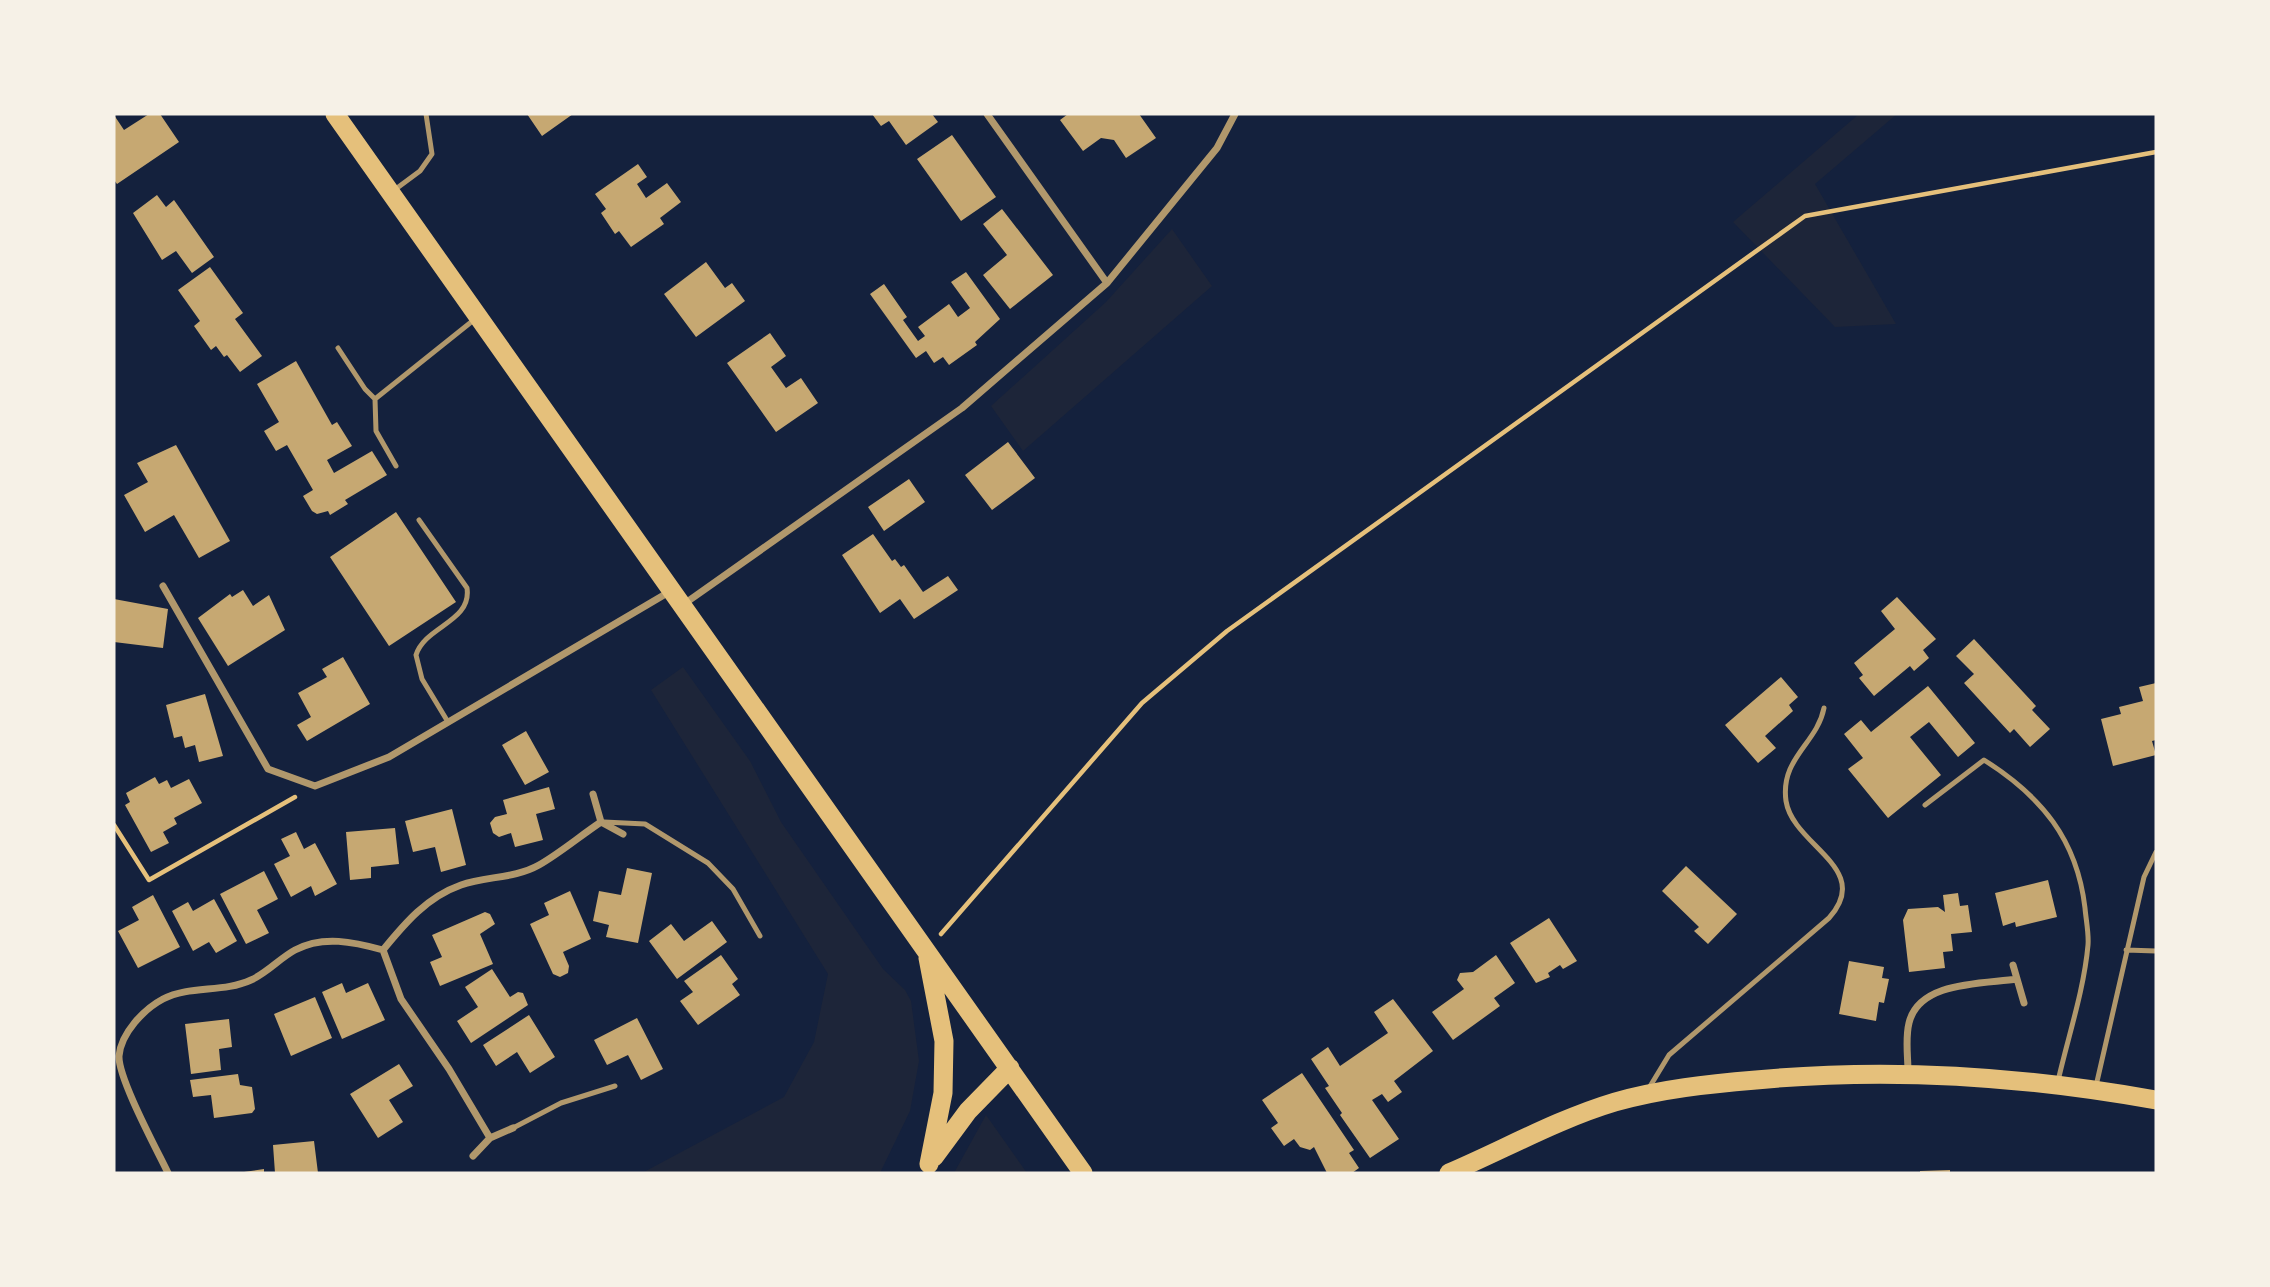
<svg xmlns="http://www.w3.org/2000/svg" width="2270" height="1287" font-family="Montserrat,sans-serif">
	<style>
		.green { fill: #1d2539 }
		.building { fill: #c6a872 }
		.lines { fill: none; stroke-linecap: round; stroke-linejoin: round }
		.path { stroke: #e5c07b; stroke-width: 4.5 }
		.service { stroke: #b1986c; stroke-width: 5 }
		.minor { stroke: #b1986c; stroke-width: 7 }
		.trunk { stroke: #e5c07b; stroke-width: 19 }
	</style>
	<rect width="100%" height="100%" fill="#14213d"/>
	<path class="green" d="M1859 114H1897L1815 184 1896 324 1835 327 1733 222Z
		M1172 229 1212 286 1023 451 991 406 1106 302Z
		M683 667 750 761 781 822 883 969 905 990 911 1001 919 1061 910 1111 880 1173H642L784 1097 814 1042 828 974 651 690Z
		M986 1115 1027 1173H954Z"/>
	<path class="building" d="M149 114H160L179 142 117 184 114 180V115L124 130Z
		M527 114H573L542 136Z
		M872 114H932L938 122 906 145 889 121 881 126Z
		M1068 114H1139L1156 138 1126 158 1114 140 1101 138 1083 151 1060 120Z
		M952 135 996 197 961 221 917 159Z
		M638 164 647 177 637 184 646 198 667 183 681 202 660 218 664 224 631 247 619 231 615 234 601 213 606 209 595 194Z
		M157 195 166 207 174 200 214 257 192 273 176 251 162 260 133 213Z
		M1002 209 1053 275 1010 309 983 275 1007 255 983 224Z
		M706 262 725 288 732 283 745 301 696 337 664 294Z
		M210 267 243 313 235 319 262 356 240 372 227 355 224 357 216 346 211 350 194 326 200 321 178 290Z
		M966 272 1000 319 975 342 977 345 949 365 943 357 934 363 926 351 916 358 870 294 884 284 907 317 903 320 918 341 925 336 918 327 949 304 958 317 970 308 951 282Z
		M770 333 786 356 771 367 786 388 801 378 818 403 776 432 727 363Z
		M296 361 332 425 337 422 352 446 327 460 334 473 372 451 387 475 345 500 348 504 330 515 328 511 317 514 312 511 303 496 313 490 287 445 276 451 264 431 279 422 257 384Z
		M1008 442 1035 478 992 510 965 475Z
		M176 445 230 541 199 558 174 515 145 532 124 495 148 482 137 463Z
		M909 479 925 502 884 531 868 507Z
		M396 512 456 602 389 646 330 557Z
		M873 534 892 561 895 559 901 567 904 565 923 592 948 576 958 590 914 619 900 599 880 613 842 555Z
		M243 590 253 606 269 595 285 630 228 666 198 618 230 594 232 597Z
		M1897 597 1936 639 1923 650 1929 658 1914 671 1910 666 1874 696 1859 678 1863 675 1854 663 1895 629 1881 611Z
		M114 599 168 609 163 648 114 642Z
		M1974 639 2036 706 2032 710 2050 729 2030 747 2014 729 2010 733 1964 683 1974 674 1956 656Z
		M343 657 370 704 307 741 297 725 311 717 298 693 327 677 322 669Z
		M1781 677 1798 697 1789 705 1793 711 1765 736 1776 748 1758 763 1725 725Z
		M2156 683V740L2152 741 2156 755 2113 766 2101 719 2121 714 2119 707 2143 701 2139 687Z
		M1928 686 1975 743 1958 757 1929 722 1910 737 1941 775 1888 818 1848 769 1863 758 1844 734 1861 720 1871 732Z
		M205 694 223 756 199 762 195 745 185 748 182 736 174 738 166 705Z
		M526 731 549 772 525 785 502 745Z
		M155 777 159 784 167 780 171 788 189 779 202 803 174 818 177 824 163 832 169 843 151 852 125 805 130 802 126 793Z
		M549 787 555 809 536 814 543 840 515 847 511 833 499 837 493 833 490 823 495 817 507 814 503 800Z
		M452 809 466 865 441 872 435 847 413 852 405 821Z
		M395 828 399 864 371 867V878L350 880 346 832Z
		M296 832 304 849 315 843 337 884 315 896 311 886 291 897 274 864 290 856 281 839Z
		M1686 866 1737 914 1708 944 1694 931 1699 927 1662 891Z
		M627 868 652 873 638 943 606 937 609 925 593 921 599 891 621 895Z
		M264 871 278 899 257 910 269 933 246 944 220 894Z
		M2048 880 2057 917 2016 927 2015 922 2003 926 1995 893Z
		M570 891 591 939 563 952 569 966 568 973 560 977 553 974 530 924 549 915 544 903Z
		M1958 893 1960 906 1968 905 1972 932 1951 934 1953 951 1943 952 1945 968 1909 972 1903 920 1908 909 1938 907 1945 912 1943 895Z
		M153 895 180 947 138 968 118 931 139 920 132 907Z
		M214 899 237 941 216 953 209 942 193 951 172 911 188 902 193 911Z
		M485 912 490 914 495 924 480 934 493 964 440 986 430 962 442 957 432 935Z
		M1549 918 1577 961 1563 969 1560 965 1548 973 1550 977 1536 983 1510 943Z
		M712 921 727 942 677 979 649 941 671 924 684 941Z
		M721 955 738 979 732 984 740 995 698 1025 680 1001 693 992 684 981Z
		M1496 955 1515 983 1494 998 1500 1006 1453 1040 1432 1012 1464 989 1457 980 1460 973 1473 972Z
		M1849 961 1884 967 1882 978 1889 979 1884 1003 1879 1002 1876 1021 1839 1014Z
		M492 969 510 997 518 992 523 993 528 1005 471 1043 457 1021 478 1007 465 987Z
		M342 983 346 993 368 983 385 1020 342 1039 322 992Z
		M315 997 332 1038 291 1056 274 1014Z
		M1393 999 1433 1051 1394 1081 1402 1092 1388 1102 1382 1094 1372 1100 1399 1139 1370 1158 1340 1115 1342 1113 1325 1088 1329 1086 1311 1059 1328 1047 1340 1066 1388 1033 1374 1012Z
		M529 1015 555 1057 530 1073 517 1052 496 1066 483 1045Z
		M637 1018 663 1069 641 1080 628 1055 607 1065 594 1040Z
		M229 1019 232 1047 219 1049 221 1070 191 1074 185 1024Z
		M399 1064 413 1086 389 1100 403 1122 378 1138 350 1094Z
		M1302 1073 1354 1150 1349 1153 1359 1168 1352 1173H1327L1314 1147 1310 1150 1300 1147 1294 1139 1284 1146 1271 1128 1278 1123 1262 1100Z
		M238 1074 240 1085 252 1087 255 1109 252 1113 214 1118 211 1095 193 1097 190 1080Z
		M314 1141 318 1173H275L273 1145Z
		M264 1169V1173H245L244 1172Z
		M1950 1170V1173H1920V1171Z"/>
	<g class="lines">
		<path class="path" d="M114 825 149 880 295 797
			M941 934 1142 703 1227 631 1805 216 2156 152"/>
		<path class="service" d="M393 191 420 171 432 154 426 114
			M338 348 365 389 375 399 475 319
			M375 399 376 431 396 466
			M419 520 467 588C472 622 425 626 416 655L422 679 448 722
			M1925 805 1984 760C2041 796 2077 839 2085 908 2086 920 2089 934 2088 945 2084 990 2068 1037 2058 1081
			M604 822 645 824 708 863 733 889 760 936
			M2126 950 2156 951
			M2096 1086 2144 877 2156 852
			M1649 1088 1669 1055 1829 918C1874 868 1793 846 1786 801 1780 758 1817 744 1824 708
			M513 1128 561 1103 615 1086"/>
		<path class="minor" d="M987 114 1107 283
			M163 586 268 769 315 786 389 757 669 592
			M684 604 962 408 1107 283 1217 148 1235 114
			M593 794 601 822 623 834
			M383 950 401 999 449 1069 490 1138
			M2013 965 2024 1003
			M1908 1072C1908 1056 1905 1039 1909 1023 1919 981 1983 984 2017 979
			M473 1156 490 1138 513 1128
			M168 1173C157 1150 118 1078 119 1056 121 1033 144 1009 163 999 190 985 223 993 251 980 267 973 280 958 295 950 323 935 354 942 383 950 405 923 427 897 461 885 486 876 514 879 539 865 560 853 580 836 601 822"/>
		<path class="trunk" d="M335 114 1083 1173
			M928 958 944 1041 943 1093 929 1164
			M934 1157 968 1111 1010 1068
			M1449 1173C1503 1150 1558 1119 1615 1102 1661 1089 1708 1084 1756 1080 1891 1067 2023 1076 2156 1100"/>
	</g>
	<rect width="2270" height="1287" fill="none" stroke="#f6f1e7" stroke-width="231"/>
</svg>
